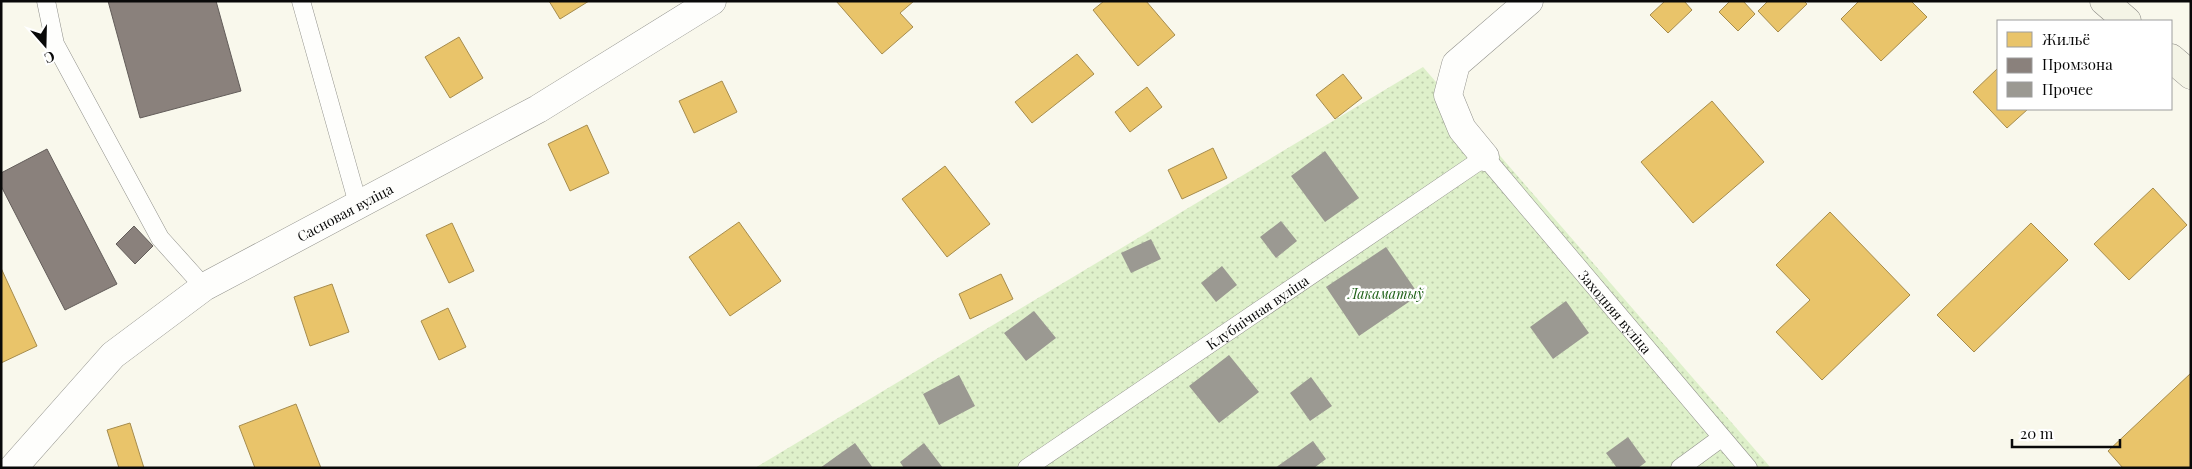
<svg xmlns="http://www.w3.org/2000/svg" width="2192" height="469" font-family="'Playfair Display',serif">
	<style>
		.garden { fill: url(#garden-dots) }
		.homes { fill: #e9c46a; stroke: #a68c4d }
		.industry { fill: #8a817c; stroke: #635d5a }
		.building { fill: #9b9992 }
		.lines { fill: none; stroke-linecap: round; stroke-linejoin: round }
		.service-casing { stroke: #91918b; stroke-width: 19 }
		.minor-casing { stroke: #91918b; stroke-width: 29 }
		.secondary-casing { stroke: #888782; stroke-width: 29 }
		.service { stroke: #fefefc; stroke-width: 18 }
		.minor { stroke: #fefefc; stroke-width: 28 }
		.secondary { stroke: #f4f4e6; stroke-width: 28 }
		.labels { text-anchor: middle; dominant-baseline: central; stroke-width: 5; stroke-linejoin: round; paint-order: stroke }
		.street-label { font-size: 14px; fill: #090909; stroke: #fff }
		.park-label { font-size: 14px; font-style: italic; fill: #206219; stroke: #fff }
	</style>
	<defs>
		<pattern id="garden-dots" width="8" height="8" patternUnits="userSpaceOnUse" patternTransform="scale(1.25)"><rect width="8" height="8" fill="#def0ca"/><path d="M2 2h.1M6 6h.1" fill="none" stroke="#bdccac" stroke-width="1.8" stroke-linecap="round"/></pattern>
	</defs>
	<rect width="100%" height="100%" fill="#f9f8ec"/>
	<path class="garden" d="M1423 67 1771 468H755Z"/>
	<path class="homes" d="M549 1H589L560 19Z
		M836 1H914L900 13 913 27 882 54Z
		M1104 1H1146L1175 35 1138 66 1093 10Z
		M1665 1H1684L1692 10 1668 33 1650 15Z
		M1730 1H1743L1755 14 1738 31 1719 12Z
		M1768 1H1804L1807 4 1778 32 1758 11Z
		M1859 1H1911L1927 17 1881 61 1841 19Z
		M459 37 483 78 450 98 425 57Z
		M1077 54 1094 74 1032 123 1015 102Z
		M1998 68V109H2028L2007 128 1973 92Z
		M1343 74 1362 98 1335 119 1316 95Z
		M722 81 737 112 694 133 679 101Z
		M1147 87 1162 107 1130 132 1115 112Z
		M1712 101 1764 162 1693 223 1641 162Z
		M587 125 609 173 570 191 548 144Z
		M1213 148 1227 178 1182 199 1168 170Z
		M945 166 990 224 947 257 902 199Z
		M2153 188 2187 225 2129 280 2094 244Z
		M1830 212 1910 295 1822 380 1776 332 1810 300 1776 265Z
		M739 222 781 281 730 316 689 257Z
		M452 223 474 271 449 283 426 235Z
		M2031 223 2068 260 1974 352 1937 315Z
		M1 268 37 346 1 363Z
		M1001 274 1013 299 970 319 959 294Z
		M332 284 349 332 310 346 294 297Z
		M448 308 466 347 439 360 421 321Z
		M2191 373V468H2123L2108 451Z
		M296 404 321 468H255L239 426Z
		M130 423 144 468H119L107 430Z"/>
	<path class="industry" d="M108 1H216L241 91 140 118Z
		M47 149 117 284 65 310 1 186V173Z
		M134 226 153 246 135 264 116 244Z"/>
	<path class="building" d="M1325 151 1359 198 1325 222 1291 176Z
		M1281 221 1297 241 1276 258 1260 237Z
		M1151 239 1161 259 1131 273 1121 253Z
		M1386 247 1419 295 1359 336 1326 287Z
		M1222 266 1237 285 1216 302 1201 283Z
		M1566 301 1589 333 1553 359 1530 327Z
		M1034 311 1056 338 1026 361 1004 333Z
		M1229 355 1259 392 1219 423 1189 386Z
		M959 375 975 406 939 425 923 394Z
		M1311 377 1332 406 1310 421 1290 393Z
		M1628 437 1646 462 1638 468H1617L1606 453Z
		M1313 441 1326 459 1314 468H1275Z
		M855 443 873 468H820Z
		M924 443 943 468H904L900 462Z"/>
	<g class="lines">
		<defs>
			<g id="service">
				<path d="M46 1 55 44 160 238 204 287"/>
				<path d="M301 1 358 204"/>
				<path id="s1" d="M1027 468 1485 157 1748 468"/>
				<path d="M1680 468 1721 438"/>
			</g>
			<g id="minor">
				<path d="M1485 157 1462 129 1448 95 1456 64 1529 1"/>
				<path id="s2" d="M13 468 113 355 204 287 538 109 712 1"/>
			</g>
			<path id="secondary" d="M2104 1 2127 21
				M2171 58 2191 75"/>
		</defs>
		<use href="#service" class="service-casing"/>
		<use href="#minor" class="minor-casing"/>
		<use href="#secondary" class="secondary-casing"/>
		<use href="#service" class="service"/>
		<use href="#minor" class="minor"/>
		<use href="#secondary" class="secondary"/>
	</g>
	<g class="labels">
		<g class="street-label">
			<text stroke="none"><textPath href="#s2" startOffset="424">Сасновая вуліца</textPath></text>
			<text stroke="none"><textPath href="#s1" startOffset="278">Клубнічная вуліца</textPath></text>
			<text stroke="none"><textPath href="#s1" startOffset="756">Заходняя вуліца</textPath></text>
		</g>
		<g class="park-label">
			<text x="1386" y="293">Лакаматыў</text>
		</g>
	</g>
	<rect width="2192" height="469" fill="none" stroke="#090909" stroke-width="5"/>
	<rect x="1997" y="20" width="175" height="90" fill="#ffffff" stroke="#9d9d9d"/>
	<rect x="2007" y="32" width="25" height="15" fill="#e9c46a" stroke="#9d9d9d"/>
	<text x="2042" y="45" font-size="15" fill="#090909">Жильё</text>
	<rect x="2007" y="58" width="25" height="15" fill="#8a817c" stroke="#9d9d9d"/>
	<text x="2042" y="70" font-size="15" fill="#090909">Промзона</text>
	<rect x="2007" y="82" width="25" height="15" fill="#9b9992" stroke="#9d9d9d"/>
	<text x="2042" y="95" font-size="15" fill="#090909">Прочее</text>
	<g transform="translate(45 45) rotate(160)" stroke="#ffffff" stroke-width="4" paint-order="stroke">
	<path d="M0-4L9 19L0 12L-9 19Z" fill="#090909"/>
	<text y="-8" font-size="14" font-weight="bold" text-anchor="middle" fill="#090909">С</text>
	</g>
	<path d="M2012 439v8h108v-8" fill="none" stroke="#090909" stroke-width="2.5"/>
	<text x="2020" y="439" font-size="15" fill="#090909" stroke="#ffffff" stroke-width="4" paint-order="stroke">20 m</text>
</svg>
